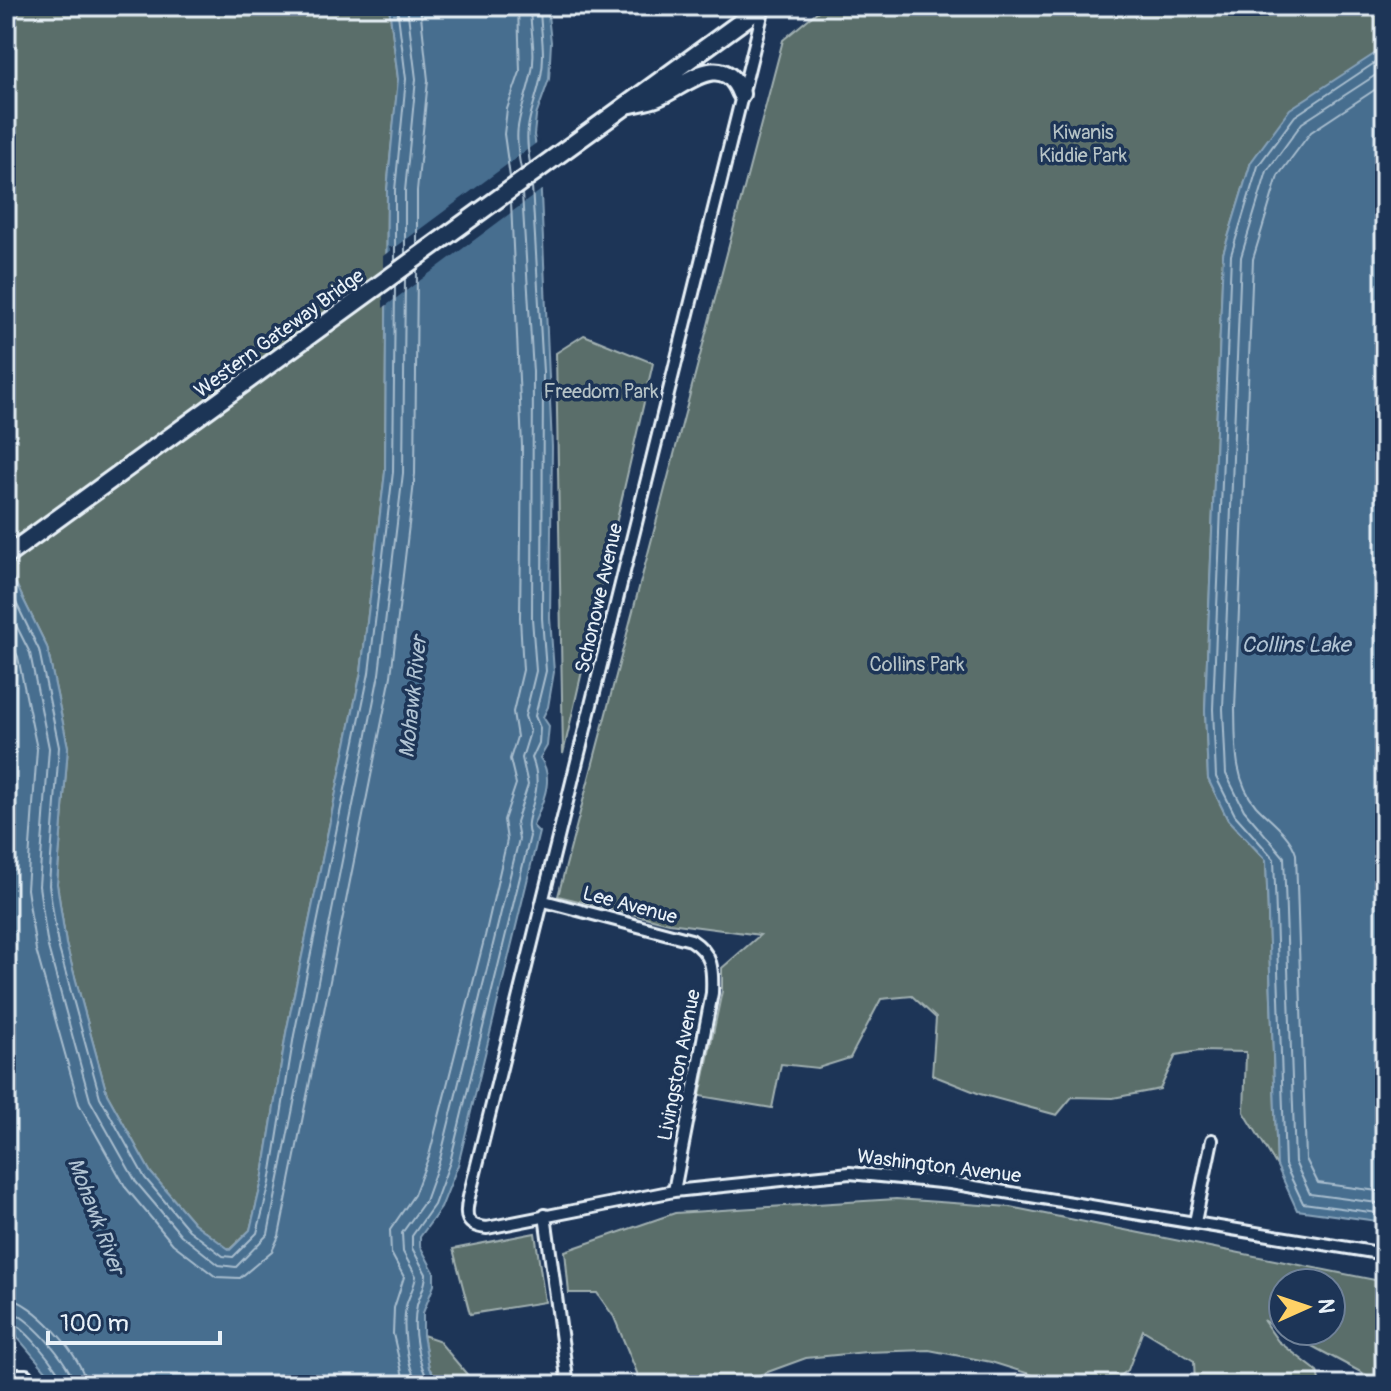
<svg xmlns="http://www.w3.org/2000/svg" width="1391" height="1391" font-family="Pangolin,sans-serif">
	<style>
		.green { fill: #5a6e6a; stroke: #a1b0b1; stroke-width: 2; fill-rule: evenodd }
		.water { fill: #476e8f; stroke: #87a2b9; stroke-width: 2 }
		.pier { fill: #1d3557 }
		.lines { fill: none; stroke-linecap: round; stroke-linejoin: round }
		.shore { stroke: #a8bdce; stroke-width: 2 }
		.minor-casing { stroke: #e8f1f8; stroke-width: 16 }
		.primary-casing { stroke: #e8f1f8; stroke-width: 22 }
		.minor { stroke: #1d3557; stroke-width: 10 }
		.primary { stroke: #1d3557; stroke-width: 16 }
		.labels { text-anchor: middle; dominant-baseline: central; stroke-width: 7; stroke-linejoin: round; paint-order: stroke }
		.park-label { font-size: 20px; fill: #b6c3c6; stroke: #1d3557 }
		.street-label { font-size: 20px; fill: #e8f1f8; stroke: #1d3557 }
		.water-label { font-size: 22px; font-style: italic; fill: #b0c3d3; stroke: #1d3557 }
	</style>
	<rect width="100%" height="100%" fill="#1d3557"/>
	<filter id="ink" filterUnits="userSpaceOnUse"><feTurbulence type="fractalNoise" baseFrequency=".0125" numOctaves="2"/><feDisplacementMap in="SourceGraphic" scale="16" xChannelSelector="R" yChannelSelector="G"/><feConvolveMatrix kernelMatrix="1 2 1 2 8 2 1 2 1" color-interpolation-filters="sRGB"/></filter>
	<g filter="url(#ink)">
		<path class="green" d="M6 6H389L398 79 387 190 385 472 361 672 286 1033 262 1181 250 1230 229 1250 194 1223 151 1173 107 1094 66 944 57 884 68 747 47 647 6 564Z
			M824 6H1385V47L1251 162 1223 254 1205 710 1208 779 1228 820 1266 860 1277 1166 1244 1112 1246 1052 1199 1051 1176 1055 1160 1089 1113 1098 1072 1097 1057 1115 980 1094 932 1075 936 1018 912 996 881 999 850 1058 818 1068 781 1064 772 1108 700 1096 722 991V968L760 935 669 923 558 896 783 40Z
			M584 335 653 363 563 754 556 353Z
			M896 1199 1010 1207 1385 1282V1385L1263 1320 1278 1341 1317 1371 1320 1385H1195L1194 1361 1143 1330 1128 1370 1109 1385H1065L991 1362 929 1350 866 1352 806 1358 732 1385H642L614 1317 597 1293H569L565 1251 675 1213ZM1283 1283H1331V1331H1283Z
			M535 1233 545 1302 470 1314 453 1249Z
			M423 1335 438 1340 476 1385H441L429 1368Z"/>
		<path class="water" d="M389 6H547L551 42 549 79 536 116 534 135 540 171 552 447 550 618 554 672 548 707 543 717 549 726 547 746 540 758C556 779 541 805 533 826L539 832 458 1165 441 1208 420 1237V1246L434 1272V1285L423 1313V1335L429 1368 441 1385H58L6 1324V564L47 647 68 747 57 884 66 944 107 1094 151 1173 194 1223 230 1250 250 1230 262 1181 286 1033 361 672 385 472 387 190 398 79Z
			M1385 47V1222L1297 1210 1277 1166 1266 860 1228 820 1208 779 1205 710 1223 254 1251 162 1290 109Z"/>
		<path class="pier" d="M539 141 544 188 383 308V256L391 250 389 247H396Z"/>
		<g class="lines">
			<path class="shore" d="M1385 56 1295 116 1258 166 1231 255 1213 709 1216 777 1235 815 1274 859 1285 1165 1303 1203 1385 1214
				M1385 69 1302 123 1267 171 1241 257 1223 709 1226 774 1244 810 1284 857 1295 1162 1310 1194 1385 1204
				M1385 83 1311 132 1278 176 1253 259 1235 709C1236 742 1233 779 1256 806 1270 821 1290 834 1296 854L1306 1159 1318 1183 1385 1192
				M530 163C522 122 534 112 541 76 546 53 540 29 540 6
				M521 169C512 123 521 118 531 76 537 53 530 29 530 6
				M510 177 504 134 507 109 520 72 518 6
				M417 245V191L428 80 420 6
				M405 254V191L416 79 407 6
				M395 261V190L406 79 397 6
				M6 582 39 650 59 747 49 885 58 945 100 1097 145 1178 189 1230 223 1256 233 1257 257 1233 270 1183 294 1035 369 673 393 472 395 286
				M6 605 30 653 49 748 39 886 48 947 90 1100 136 1182 181 1235 219 1265 236 1267 268 1234 379 674 403 473 405 279
				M6 632 18 657 37 749 27 889 36 950 79 1104 126 1188 173 1244 216 1277 240 1278 272 1251 279 1236 391 676 415 474 417 270
				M6 1298C33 1299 85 1359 86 1385
				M6 1310C25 1311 73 1365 74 1385
				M6 1320C20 1321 62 1371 64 1385
				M405 1385 393 1334 394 1308 404 1277 391 1253 390 1230 414 1195 429 1156 485 936 507 840 504 820 516 784 510 759 517 737 513 712 523 670 520 618 522 446 511 202
				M419 1385C406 1366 402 1328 406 1306 409 1295 415 1286 416 1276L403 1252 402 1233 425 1201 440 1159 519 839 516 822 528 785 522 758 530 732 525 716 536 671 532 618 533 372 522 193
				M431 1385C418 1365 411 1329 417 1305 420 1294 426 1286 426 1274L412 1248V1236L434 1205 450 1162 530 836C520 817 547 795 532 758L539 743 540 728 535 716 546 671 542 618 543 372 532 186"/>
			<defs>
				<path id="minor" d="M764 7 469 1197C464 1217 466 1226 487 1228L674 1191 850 1173 950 1183 1385 1254
					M544 901 691 940C713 954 713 969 712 993L674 1191
					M545 1215 568 1385
					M1195 1222 1212 1140
					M6 1375H26"/>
				<path id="primary" d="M631 104C639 102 648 101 656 98 683 88 722 46 741 94
					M6 556 763 6"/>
			</defs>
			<use href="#minor" class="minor-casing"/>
			<use href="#primary" class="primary-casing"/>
			<use href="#minor" class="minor"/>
			<use href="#primary" class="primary"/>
		</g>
	</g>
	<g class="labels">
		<g class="park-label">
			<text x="1083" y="132">Kiwanis<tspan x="1083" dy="23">Kiddie Park</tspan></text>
			<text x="601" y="391">Freedom Park</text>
			<text x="917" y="664">Collins Park</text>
		</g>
		<g class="street-label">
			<text transform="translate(279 333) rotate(-36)">Western Gateway Bridge</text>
			<text transform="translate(599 598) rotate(-77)">Schonowe Avenue</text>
			<text transform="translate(630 905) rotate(15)">Lee Avenue</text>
			<text transform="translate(679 1065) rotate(-79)">Livingston Avenue</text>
			<text transform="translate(939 1166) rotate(7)">Washington Avenue</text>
		</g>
		<g class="water-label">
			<text x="1296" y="645">Collins Lake</text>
			<text transform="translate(413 697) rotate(-84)">Mohawk River</text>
			<text transform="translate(96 1216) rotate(69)">Mohawk River</text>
		</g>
	</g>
	<rect width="1391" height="1391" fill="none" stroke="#1d3557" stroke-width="32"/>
	<rect x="16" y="16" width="1359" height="1359" fill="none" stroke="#e8f1f8" stroke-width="3" filter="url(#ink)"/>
	<g transform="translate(1307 1307) rotate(87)"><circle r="38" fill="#1d3557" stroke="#6e8097" stroke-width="2"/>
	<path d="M0-6L14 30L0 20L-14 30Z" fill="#ffd166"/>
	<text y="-12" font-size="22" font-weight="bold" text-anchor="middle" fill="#e8f1f8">N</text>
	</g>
	<path d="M48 1331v12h172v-12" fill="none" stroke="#e8f1f8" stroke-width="4"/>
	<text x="60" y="1331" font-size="24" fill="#e8f1f8" stroke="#1d3557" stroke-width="6" paint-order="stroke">100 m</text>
</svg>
